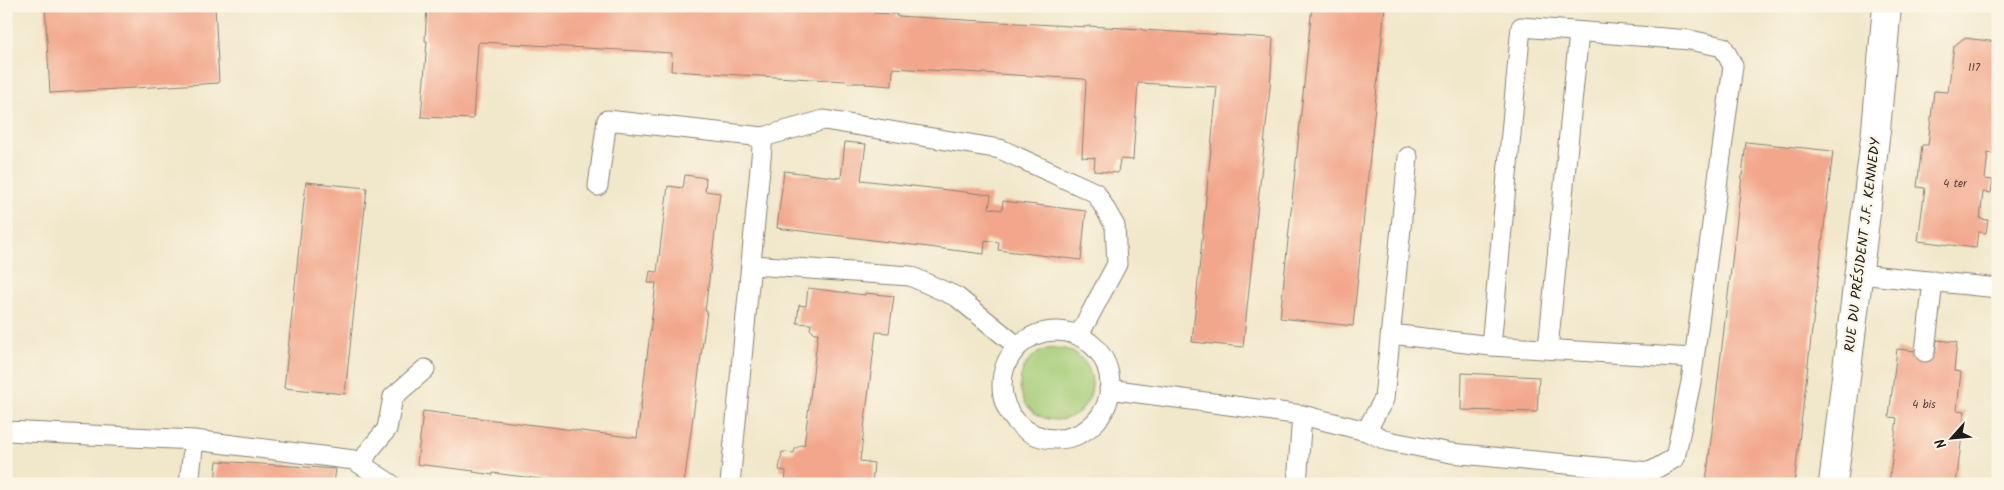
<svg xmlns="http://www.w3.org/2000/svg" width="2004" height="490" font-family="Kalam,sans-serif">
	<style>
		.grass { fill: #a5cc77; stroke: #60744a }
		.building { fill: #f2a78c }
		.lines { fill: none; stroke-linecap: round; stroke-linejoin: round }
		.service-casing { stroke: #868274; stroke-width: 21 }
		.tertiary-casing { stroke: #868274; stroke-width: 30 }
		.service { stroke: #fff; stroke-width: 19 }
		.tertiary { stroke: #fff; stroke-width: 28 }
		.labels { text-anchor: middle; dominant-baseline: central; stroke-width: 4.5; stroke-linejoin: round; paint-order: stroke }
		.number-label { font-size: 11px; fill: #523f38 }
		.street-label { font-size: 14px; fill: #1c1c1c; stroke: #fcf5e5 }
	</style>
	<rect width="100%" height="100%" fill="#fcf5e5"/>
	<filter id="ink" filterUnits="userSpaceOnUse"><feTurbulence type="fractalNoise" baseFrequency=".02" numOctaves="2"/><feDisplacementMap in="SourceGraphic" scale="10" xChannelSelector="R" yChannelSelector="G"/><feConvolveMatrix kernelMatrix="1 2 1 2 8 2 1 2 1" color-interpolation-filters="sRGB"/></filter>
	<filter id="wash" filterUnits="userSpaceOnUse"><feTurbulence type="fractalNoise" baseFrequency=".0096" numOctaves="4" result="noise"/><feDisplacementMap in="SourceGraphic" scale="20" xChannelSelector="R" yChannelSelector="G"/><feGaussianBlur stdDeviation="1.12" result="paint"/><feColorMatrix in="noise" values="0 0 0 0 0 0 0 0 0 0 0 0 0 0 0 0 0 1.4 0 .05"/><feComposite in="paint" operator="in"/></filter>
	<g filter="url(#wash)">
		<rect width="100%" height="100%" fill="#f1e7cb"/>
		<path class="grass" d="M1020 384a36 36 0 1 1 72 0a36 36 0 1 1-72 0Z"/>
		<g id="blocks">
			<path class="building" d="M45 6H215L219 83 50 93Z
				M427 6H874L873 13 897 14 896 16 1087 27V26L1142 29V30L1273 38 1270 88 1243 347 1192 342 1217 87 1138 83 1133 160 1120 159 1118 173 1094 171 1095 158 1082 157 1086 81 1084 79 893 68 892 86 865 84 866 83H849L846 81 671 71 672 53 480 42 478 44 473 119 421 117 427 41H425Z
				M1312 6H1385L1353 326 1280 318Z
				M1964 38 1998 42V120L1993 154 1988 153 1985 179 1993 180 1991 193 1983 192 1980 219 1988 220 1986 233 1978 232 1976 248 1918 241 1925 188 1917 187 1922 145H1928L1934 91 1948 92 1954 46Z
				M845 142 866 144 861 180 991 195 989 208 1002 210 1003 201 1086 211 1081 260 998 250 999 242 985 240 984 254 777 228 784 171 841 178Z
				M1746 142 1833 151 1794 484 1706 482Z
				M685 175 706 178 705 191 720 193 705 311H707L684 484H580L493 473V475L473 472 474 471 417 464 423 411 637 438 656 283H648L650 271 657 272 668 186 683 188Z
				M306 182 367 188 345 394 284 388Z
				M808 288 865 295V293L894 296 889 333 876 332 860 461 874 463 872 484H785L786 471 779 470 782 452 794 453 795 449 801 445 804 446 818 333H814L810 329 811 324 797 323 799 305 806 306Z
				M1937 340 1957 342 1954 371 1961 372 1957 410 1965 411 1956 484H1889L1897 418 1889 417 1897 349 1935 353Z
				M1462 373 1539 377 1537 412 1461 410Z
				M217 461 336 469 334 484H215Z"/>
		</g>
	</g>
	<g filter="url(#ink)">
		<use href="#blocks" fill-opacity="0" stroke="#868274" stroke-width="1"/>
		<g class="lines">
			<defs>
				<path id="service" d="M598 186 607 120 763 137 824 120 1000 149 1096 193 1115 226 1117 264 1079 335
					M751 265 910 276 957 297 1017 346
					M1859 274 1998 288
					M1002 385a54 54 0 1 1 108 0a54 54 0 1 1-108 0Z
					M1391 334 1491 346 1693 358
					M1548 349 1579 32
					M1925 352 1933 281
					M1109 389 1302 415 1366 431 1388 441 1451 453 1650 472 1675 458 1691 382 1733 66 1723 47 1690 40 1521 27 1491 346
					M6 431 194 440 354 460 391 484
					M1366 431 1384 399 1408 157
					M362 465 368 452 387 429 393 397 425 369
					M189 484 194 440
					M730 484 763 137
					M1297 484 1302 415"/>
				<path id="tertiary" d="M1833 484 1876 130 1887 6"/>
			</defs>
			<use href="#service" class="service-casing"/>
			<use href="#tertiary" class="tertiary-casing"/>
			<use href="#service" class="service"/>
			<use href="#tertiary" class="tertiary"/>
		</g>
	</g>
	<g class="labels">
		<g class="number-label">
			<text x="1974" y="68">117</text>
			<text x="1955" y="184">4 ter</text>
			<text x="1924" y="405">4 bis</text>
		</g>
		<g class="street-label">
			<text transform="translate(1863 245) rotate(-83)">RUE DU PRÉSIDENT J.F. KENNEDY</text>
		</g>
	</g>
	<rect width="2004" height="490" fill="none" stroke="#fcf5e5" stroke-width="25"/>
	<g transform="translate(1952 438) rotate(243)" stroke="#fcf5e5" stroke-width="4" paint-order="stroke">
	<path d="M0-4L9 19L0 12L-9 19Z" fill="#1c1c1c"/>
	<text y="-8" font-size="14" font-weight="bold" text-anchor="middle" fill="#1c1c1c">N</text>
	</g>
</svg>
